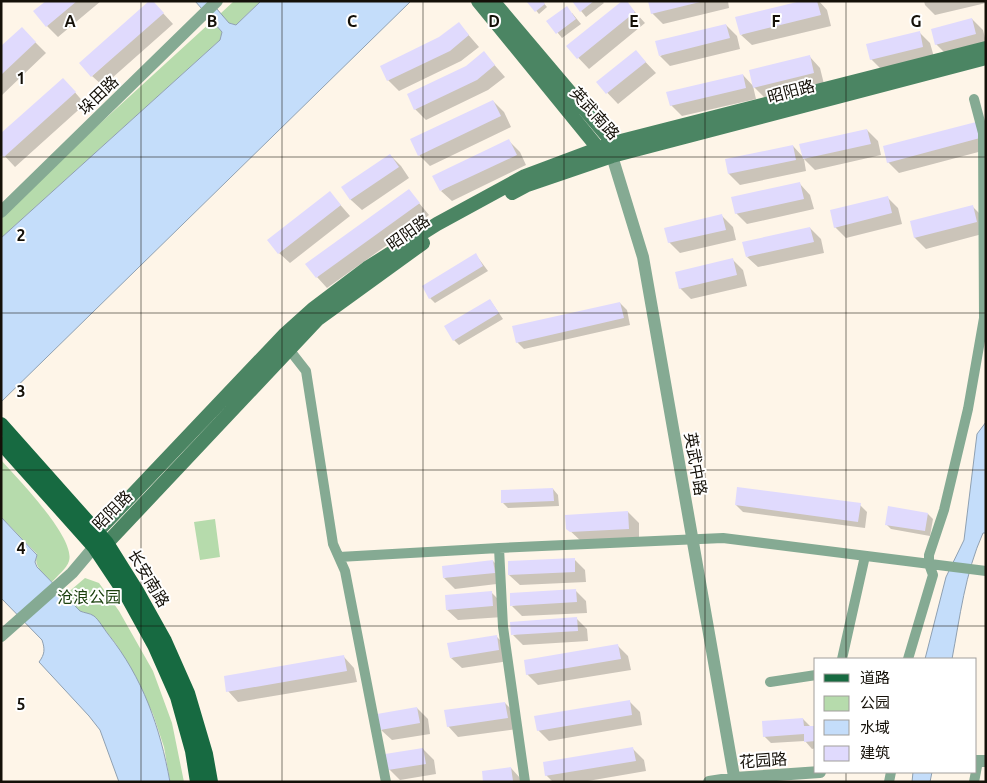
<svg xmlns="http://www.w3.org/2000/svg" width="987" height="783" font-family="Ubuntu,'Noto Sans SC',sans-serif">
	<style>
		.green { fill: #b6dbac }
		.water { fill: #c4ddfa; stroke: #8fa0b1 }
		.shadow { fill: #0003 }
		.building { fill: #e0dafd }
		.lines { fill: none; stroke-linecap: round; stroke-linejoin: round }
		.minor { stroke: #85aa93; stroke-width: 10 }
		.tertiary { stroke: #85aa93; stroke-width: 12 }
		.secondary { stroke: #4b8563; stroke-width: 14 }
		.primary { stroke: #176a41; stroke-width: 14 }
		.grid { fill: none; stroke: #141008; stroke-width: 1; stroke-opacity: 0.55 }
		.labels { text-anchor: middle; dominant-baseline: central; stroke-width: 4; stroke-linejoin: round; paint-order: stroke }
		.street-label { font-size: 16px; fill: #141008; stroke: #fff }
		.park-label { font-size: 16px; fill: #1a400d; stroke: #fff }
		.grid-label { font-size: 16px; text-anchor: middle; font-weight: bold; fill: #141008; stroke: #fff; stroke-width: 4; stroke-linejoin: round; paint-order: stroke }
	</style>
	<rect width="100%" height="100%" fill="#fef5e8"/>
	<path class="green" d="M234 1H261L236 25 229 23 220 14Z
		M212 21 222 32 220 40 1 238V214Z
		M1 460C17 478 76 538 69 561 67 568 57 576 52 582 43 573 33 567 37 554L1 517Z
		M215 519 220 557 200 560 194 522Z
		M85 578 99 583 119 611 153 671 172 723 184 782H170L164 747 153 714 130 668 116 644 94 616 80 611 65 595Z"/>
	<path class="water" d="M195 1H210L229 23 236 25 261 1H411L1 402V238L220 40 222 32Z
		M986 422V533H983C965 573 960 617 952 659H925L946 577 964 540 977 434Z
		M1 517 37 555 35 562 37 567 80 611C84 613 90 613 94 616 99 620 104 629 108 634 143 678 160 727 170 782H119L100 730 89 716 39 662C45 654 45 649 42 640L1 598Z
		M913 772H932L930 782H912Z"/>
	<path class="shadow" d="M48 1H101L58 37 47 26Z
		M528 1H542L547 7 539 14Z
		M573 1H602L604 3 586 17Z
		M625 1 645 23 589 69 568 47Z
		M649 1H728L729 8 663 24 652 13Z
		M806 1H819L827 10 831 26 752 45 741 35Z
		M924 1H986V3L935 15 925 5Z
		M162 12 173 24 103 86 92 76Z
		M572 13 581 24 562 38 548 21Z
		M972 19 983 30 986 42 947 55 936 44Z
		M459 24 479 47 461 61 399 91 388 80Z
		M726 25 737 36 740 49 670 66 660 56Z
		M22 29 46 53 1 96V48Z
		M919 32 930 43 934 57 882 70 871 59Z
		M636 52 656 73 618 104 598 83Z
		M484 53 505 77 488 90 426 120 415 109Z
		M810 57 820 68 824 84 765 98 753 86 756 99 682 116 671 105 743 75 754 87Z
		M73 90 85 104 15 167 1 152Z
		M493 101 504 112 511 127 430 166 419 155Z
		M975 123 986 150 899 173 888 162Z
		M867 130 878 141 881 155 815 170 804 159 806 171 740 185 729 174 726 160 793 146 803 157Z
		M509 141 520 152 526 165 452 201 441 191Z
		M390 155 401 166 409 178 362 210 351 200 343 187Z
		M800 184 810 195 814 209 747 224 736 213Z
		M409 191 429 215 327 288 317 277Z
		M330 193 350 216 290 263 279 253Z
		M887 197 898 208 902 224 846 238 835 227Z
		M972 206 983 217 986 233 926 249 915 238 911 222Z
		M722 216 733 227 736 240 680 253 669 242Z
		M810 228 821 239 824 253 758 267 747 257Z
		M476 255 488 271 435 303 430 298Z
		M732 259 743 270 747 286 691 299 680 288Z
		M490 300 503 319 459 345 454 340Z
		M620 303 627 310 630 325 524 349 517 342Z
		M553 489 558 495 559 506 508 508 503 503Z
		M736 505H860L867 512 865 528 743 512Z
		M628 512 639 523V539L582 542 567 528Z
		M928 514 933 519 930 536 891 529 886 524Z
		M574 559 585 570 586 582 520 585 509 575Z
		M493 561 504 572 505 583 455 589 444 578Z
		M575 590 586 601 587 613 522 616 512 606Z
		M491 592 502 603 503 617 458 620 447 610Z
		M576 618 587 629 588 641 523 645 513 635Z
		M497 637 507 647 509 661 462 668 451 658Z
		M618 646 628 656 631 670 538 685 527 674Z
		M344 657 354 668 357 682 238 702 228 691Z
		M629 701 640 712 642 725 549 741 538 730Z
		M505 703 516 714 518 729 458 737 448 726Z
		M417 708 428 719 430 734 392 740 381 730Z
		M803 719 810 726 816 727V748L812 749 805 741 771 743 764 736Z
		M423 749 434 760 436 774 400 780 389 769Z
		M633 749 644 760 646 771 582 782H553L546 775Z
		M511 768 521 779 522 782H484Z"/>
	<path class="building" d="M46 1H77L46 27 33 11Z
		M149 1H153L164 13 91 77 79 63Z
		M526 1H543L545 4 535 12Z
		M572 1H594L580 12Z
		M622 1H627L635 12 577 59 566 46Z
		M648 1H699L700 2 651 14Z
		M801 1H817L821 15 740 35 735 17Z
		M567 6 576 19 556 34 546 21Z
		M972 18 976 34 935 45 931 29Z
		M459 22 469 35 450 51 387 81 380 66 439 37Z
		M726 24 730 38 659 56 655 41Z
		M22 27 36 42 1 75V46Z
		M920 31 923 47 870 60 866 44Z
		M636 50 646 62 606 94 596 82Z
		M484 51 495 65 477 80 414 110 407 94 466 66Z
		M810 55 814 73 753 88 749 70Z
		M743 74 746 88 670 106 666 92Z
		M63 78 76 92 4 157 1 154V133Z
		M493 100 501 116 418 156 410 139Z
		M976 122 980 138 887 163 883 146Z
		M867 129 871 144 803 159 799 144Z
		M509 139 517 155 440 191 432 176Z
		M793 145 796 160 728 174 725 159Z
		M390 154 399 167 350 200 341 187Z
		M800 182 804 199 735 214 731 197Z
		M409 189 420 203 316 278 305 264Z
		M330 191 341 205 278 254 267 240Z
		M888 196 892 213 834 228 830 210Z
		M973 205 977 222 914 238 910 221Z
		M722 214 726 230 668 243 664 228Z
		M810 227 814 242 746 257 742 242Z
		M476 253 483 266 429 299 422 286Z
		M733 258 737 275 679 289 675 272Z
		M490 299 499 313 453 341 444 326Z
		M620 302 624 318 516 343 512 326Z
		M737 487 861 503 858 522 735 505Z
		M553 488 554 501 501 503V490Z
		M888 506 928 513 925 531 885 525Z
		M628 511 629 529 570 532 566 529 565 515Z
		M575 558V572L508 575V561Z
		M493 560 495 573 443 578 442 566Z
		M576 589 577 602 510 606V593Z
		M492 591 493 606 446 610 445 595Z
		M577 617 578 631 511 635 510 622Z
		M497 635 499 650 450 658 447 643Z
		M618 644 621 659 526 675 524 660Z
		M344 655 347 671 226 692 224 676Z
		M630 700 632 715 537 731 534 716Z
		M505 702 508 718 447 727 444 710Z
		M417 707 420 723 380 730 377 714Z
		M803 718 804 726H816V741L804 742V734L763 737 762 721Z
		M633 747 636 761 545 776 543 762Z
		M423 748 426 764 388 770 385 754Z
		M511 767 513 781 483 782 482 771Z"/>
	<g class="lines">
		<path class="minor" d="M288 348 306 371 333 544 345 571 386 782
			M499 548 503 627 525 782
			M339 557 499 548 723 538 986 571
			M842 659 865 556
			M908 659 933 575 929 564V555L944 510 968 409 984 318 983 133 974 99
			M770 682 816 675
			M889 782 891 772
			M974 782 978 761"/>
		<path class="tertiary" d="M612 156 643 257 735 782
			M1 212 217 1
			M1 636 72 573 94 547
			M976 761H986
			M709 782 735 778 820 772"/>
		<path class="secondary" d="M478 1 598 148 612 156 613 143 493 1
			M512 193 527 185 612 156 986 58
			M94 543 97 532 284 335 314 308 367 268 437 224 525 176 613 143 986 48
			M97 546 107 543 318 319 423 243"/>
		<path class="primary" d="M1 424 107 543 137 591 165 641 188 693 206 754 211 782
			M1 443 94 547 128 598 154 645 177 697 192 751 197 782"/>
	</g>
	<path class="grid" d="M141 1V782M282 1V782M423 1V782M564 1V782M705 1V782M846 1V659M1 157H986M1 313H986M1 470H986M1 626H986M846 772V782"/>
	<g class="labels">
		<g class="street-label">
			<text transform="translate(791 91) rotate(-15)">昭阳路</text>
			<text transform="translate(98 95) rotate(-44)">垛田路</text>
			<text transform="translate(595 113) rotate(48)">英武南路</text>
			<text transform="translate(408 232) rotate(-35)">昭阳路</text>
			<text transform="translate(696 464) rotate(80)">英武中路</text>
			<text transform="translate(112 510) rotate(-45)">昭阳路</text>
			<text transform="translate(149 578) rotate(59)">长安南路</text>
			<text transform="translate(763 760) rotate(-4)">花园路</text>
		</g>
		<g class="park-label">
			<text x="89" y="597">沧浪公园</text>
		</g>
	</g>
	<g class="grid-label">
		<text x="70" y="27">A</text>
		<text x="212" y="27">B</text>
		<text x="352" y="27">C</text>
		<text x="494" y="27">D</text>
		<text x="634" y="27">E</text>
		<text x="776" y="27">F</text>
		<text x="916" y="27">G</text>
		<text x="21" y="84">1</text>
		<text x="21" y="241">2</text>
		<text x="21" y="397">3</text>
		<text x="21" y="554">4</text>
		<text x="21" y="710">5</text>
	</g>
	<rect width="987" height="783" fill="none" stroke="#141008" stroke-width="5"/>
	<rect x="814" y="658" width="162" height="115" fill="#ffffff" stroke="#a19f9c"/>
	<rect x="824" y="674" width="25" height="8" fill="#176a41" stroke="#a19f9c"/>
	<text x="860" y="683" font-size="15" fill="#141008">道路</text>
	<rect x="824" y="696" width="25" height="15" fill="#b6dbac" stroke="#a19f9c"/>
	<text x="860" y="708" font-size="15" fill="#141008">公园</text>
	<rect x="824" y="720" width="25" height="15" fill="#c4ddfa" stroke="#a19f9c"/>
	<text x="860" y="733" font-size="15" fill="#141008">水域</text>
	<rect x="824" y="746" width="25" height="15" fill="#e0dafd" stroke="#a19f9c"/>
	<text x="860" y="758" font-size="15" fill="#141008">建筑</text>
</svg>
